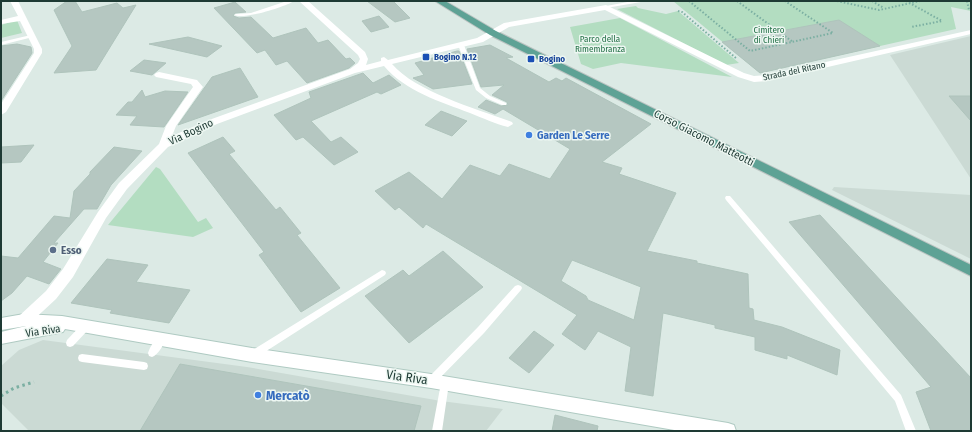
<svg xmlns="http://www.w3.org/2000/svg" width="972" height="432" font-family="'Fira Sans Condensed',sans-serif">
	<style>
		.built { fill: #cbdad4 }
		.green { fill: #b3ddc1 }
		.building { fill: #b5c7c1; stroke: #afc4bc; fill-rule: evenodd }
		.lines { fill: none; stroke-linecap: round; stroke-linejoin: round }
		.secondary-casing { stroke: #afcac2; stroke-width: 2 }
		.primary-casing { stroke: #bcc4c2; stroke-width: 2 }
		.path-far1 { stroke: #7bafa2; stroke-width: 2; stroke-dasharray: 1.5 2; stroke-linecap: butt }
		.path { stroke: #7bafa2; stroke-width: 3; stroke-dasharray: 2.5 3.5; stroke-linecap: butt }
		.lane { fill: #fff; fill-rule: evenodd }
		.street { fill: #fff; fill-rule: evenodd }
		.secondary { fill: #fff; fill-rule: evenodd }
		.primary { fill: #5ea295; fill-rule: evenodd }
		.transit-dot { fill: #1a4fb4; stroke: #edf7f2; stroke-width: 1.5 }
		.shop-dot { fill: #3f7fe0; stroke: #edf7f2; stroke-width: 1.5 }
		.service-dot { fill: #5c6f8a; stroke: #edf7f2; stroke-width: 1.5 }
		.labels { text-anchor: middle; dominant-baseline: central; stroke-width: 3; stroke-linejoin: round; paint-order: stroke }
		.far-park-label { font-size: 9px; fill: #267249; stroke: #edf7f2 }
		.far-transit-label { font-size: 9px; font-weight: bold; fill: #164399; stroke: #edf7f2; text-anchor: start }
		.far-street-label { font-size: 9px; fill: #1e3a34; stroke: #edf7f2 }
		.street-label { font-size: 11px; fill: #1e3a34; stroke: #edf7f2 }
		.shop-label { font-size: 11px; font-weight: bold; fill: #366cbe; stroke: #edf7f2; text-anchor: start }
		.service-label { font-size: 11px; font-weight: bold; fill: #4e5e75; stroke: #edf7f2; text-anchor: start }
		.near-street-label { font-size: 13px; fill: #1e3a34; stroke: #edf7f2 }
		.near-shop-label { font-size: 13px; font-weight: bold; fill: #366cbe; stroke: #edf7f2; text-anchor: start }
	</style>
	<rect width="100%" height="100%" fill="#dceae5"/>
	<path class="built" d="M971 36V179L890 55Z
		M834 187 971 195V259L832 190Z
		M43 340 247 367 441 401 503 409 486 431H29L1 403V366L19 350Z"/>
	<path class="green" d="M673 1H971V11L951 7 956 29 760 73Z
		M636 6 638 8 666 14 678 11 739 63 726 65 617 9Z
		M620 18 732 77 621 63 593 69 581 64 570 27Z
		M17 20 22 33 1 38V25Z
		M156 167 160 169 198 222 206 218 213 228 193 237 108 225Z"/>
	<path class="building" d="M67 1H75L82 12 117 3 123 8 136 5 96 70 54 73 72 46 54 10Z
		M367 1H393L410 18 395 22Z
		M235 2 246 12 235 13 233 16 239 18 251 17 273 38 306 28 318 43 328 40 346 59 350 58 355 63 349 68 307 83 287 61 276 65 265 50 257 53 214 8Z
		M379 16 389 27 371 32 362 21Z
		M839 20 880 46 760 73 722 42Z
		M188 37 222 46 207 57 149 44Z
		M17 44 31 47 32 53 1 101V46Z
		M490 45 513 57 506 58 549 82 556 78 562 81 566 78 651 124 602 162 622 168 619 174 676 193 647 251 697 261V263L748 274 749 308 753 309 754 320 782 327 840 350 837 375 787 355V359L755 350V337L715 328V325L663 313 653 396 625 391 631 347 598 331 585 350 562 334 577 315 426 224 423 228 399 207 395 210 375 191 409 172 442 199 470 165 500 176 509 164 550 179 570 149 503 109 495 114 478 107 486 100 501 106 508 105 507 102 492 95 504 85 481 87 467 49ZM572 260 641 287 634 320 588 300 586 296 561 281Z
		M457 51H459L472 84 433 89 413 78 424 75 415 63Z
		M144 60 166 63 152 75 130 71Z
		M240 68 258 97 178 125 212 77Z
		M363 73 373 83 389 75 401 85 381 94 377 92 311 121 331 142 341 137 358 152 334 165 303 137 296 140 274 115 311 98 309 92Z
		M142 90 145 97 165 91 188 92 164 127 130 125 137 116 116 115 128 102H132Z
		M949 96H971V121Z
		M441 111 467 121 452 136 425 125Z
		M223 137 235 151 229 154 276 210 280 207 301 233 297 235 340 288 301 312 259 255 264 252 188 153Z
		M34 145 21 162 1 163V147Z
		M114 147 142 151 111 185 97 209H84L54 243H58L43 262 61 269 49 284 27 276 12 293 1 301V256L18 258 54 216 70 218 74 191 90 174V172Z
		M820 215 971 378V431H931L916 392 931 387 789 222Z
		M443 251 483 287 409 343 365 296 403 270 409 276Z
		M107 259 148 265 136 282 190 290 169 323 110 313 112 310 71 303Z
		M534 331 554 345 529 373 509 358Z
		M180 364 421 406 414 431H140Z
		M555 415 598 426 597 431H552Z"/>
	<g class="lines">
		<defs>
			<path id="secondary" d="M24 314 62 316 252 348 431 374 728 423 734 425 736 431H680L431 388 252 362 65 329 63 332 1 344V332L26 326 1 330V318Z"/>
			<path id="primary" d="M435 1H445L496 31 971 265V276L490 35Z"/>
		</defs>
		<use href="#secondary" class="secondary-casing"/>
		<use href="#primary" class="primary-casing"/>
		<path class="path-far1" d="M689 1 750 51 833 33 785 1
			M737 1 793 42
			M837 1 879 10 920 1
			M872 1 884 8
			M906 1 942 21 911 27
			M967 1 969 10
			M678 11 682 12 737 59"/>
		<path class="path" d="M1 396 14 388 34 382"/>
		<path class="lane" d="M287 1H294C285 7 243 20 234 15L236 14 251 13Z
			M633 1H643L641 2 606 8 604 7 606 6Z
			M31 35 33 36V37L1 45V42Z
			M461 43 464 45 480 88 490 96 506 103V105H502L486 98 476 90 458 45Z
			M726 196H730L901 395 916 431H906L895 401 726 200 725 198Z
			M382 270 385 271 386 273 385 275 257 357 254 358 251 357 250 354 251 351Z
			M518 285 521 286 522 288 521 290 484 333 434 384 431 385 428 384 427 381 428 378 478 327 515 286Z
			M85 323 88 324 89 327 88 330 73 346 70 347 67 346 66 343 67 340 82 324Z
			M161 336 164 337 165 340C163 346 158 355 152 357L149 356 148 353C150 347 155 338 161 336Z
			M82 354 144 362 147 363 148 366 147 369 144 370 82 362 79 361 78 358 79 355Z
			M445 379 448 380 449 383 442 431H432L441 383 442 380Z"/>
		<path class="street" d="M10 1H18L42 49V53L6 112 1 115V104L34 53V49L20 21 1 24V20L18 16Z
			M299 1H308L365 52 368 59 366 65 381 61V58L384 57 388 60 477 38 504 23 606 5 744 73 754 76 767 75 971 30V34L767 81 754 82 738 77 605 10 509 27 483 42 392 64C416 92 477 109 512 122L513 124 508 127C495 124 483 118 470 113 441 102 405 91 384 66L355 73 217 124 168 147 127 189 106 218 73 277 56 299 29 324 24 326 19 324 17 320 19 316 46 291 63 269 98 212 119 183 159 144 166 126 193 87 191 84 156 77 154 75 156 73 159 72 197 80 203 87 176 126 172 136 209 120 350 69 358 63 360 59 358 55Z"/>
		<use href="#secondary" class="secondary"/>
		<use href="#primary" class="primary"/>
	</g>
	<g class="transit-dot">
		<rect x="422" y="53" width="8" height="8" rx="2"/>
		<rect x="527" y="55" width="8" height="8" rx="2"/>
	</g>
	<g class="shop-dot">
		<circle cx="529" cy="135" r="4"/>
		<circle cx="258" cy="395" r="4"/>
	</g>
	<circle class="service-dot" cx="53" cy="250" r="4"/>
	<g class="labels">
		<g class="far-park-label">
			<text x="769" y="30">Cimitero<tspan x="769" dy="10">di Chieri</tspan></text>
			<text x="600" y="39">Parco della<tspan x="600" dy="10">Rimembranza</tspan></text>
		</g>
		<g class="far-transit-label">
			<text x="434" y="57">Bogino N.12</text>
			<text x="539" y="59">Bogino</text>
		</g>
		<g class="far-street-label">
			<text transform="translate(794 71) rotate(-12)">Strada del Ritano</text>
		</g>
		<g class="street-label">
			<text transform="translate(191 132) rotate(-25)">Via Bogino</text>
			<text transform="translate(704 138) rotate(27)">Corso Giacomo Matteotti</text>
			<text transform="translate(43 331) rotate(-8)">Via Riva</text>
		</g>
		<g class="shop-label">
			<text x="537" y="135">Garden Le Serre</text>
		</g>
		<g class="service-label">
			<text x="61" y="250">Esso</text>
		</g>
		<g class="near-street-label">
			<text transform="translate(407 377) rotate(8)">Via Riva</text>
		</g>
		<g class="near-shop-label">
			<text x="266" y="395">Mercatò</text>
		</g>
	</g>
	<rect width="972" height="432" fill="none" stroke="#1e3a34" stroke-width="4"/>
</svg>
